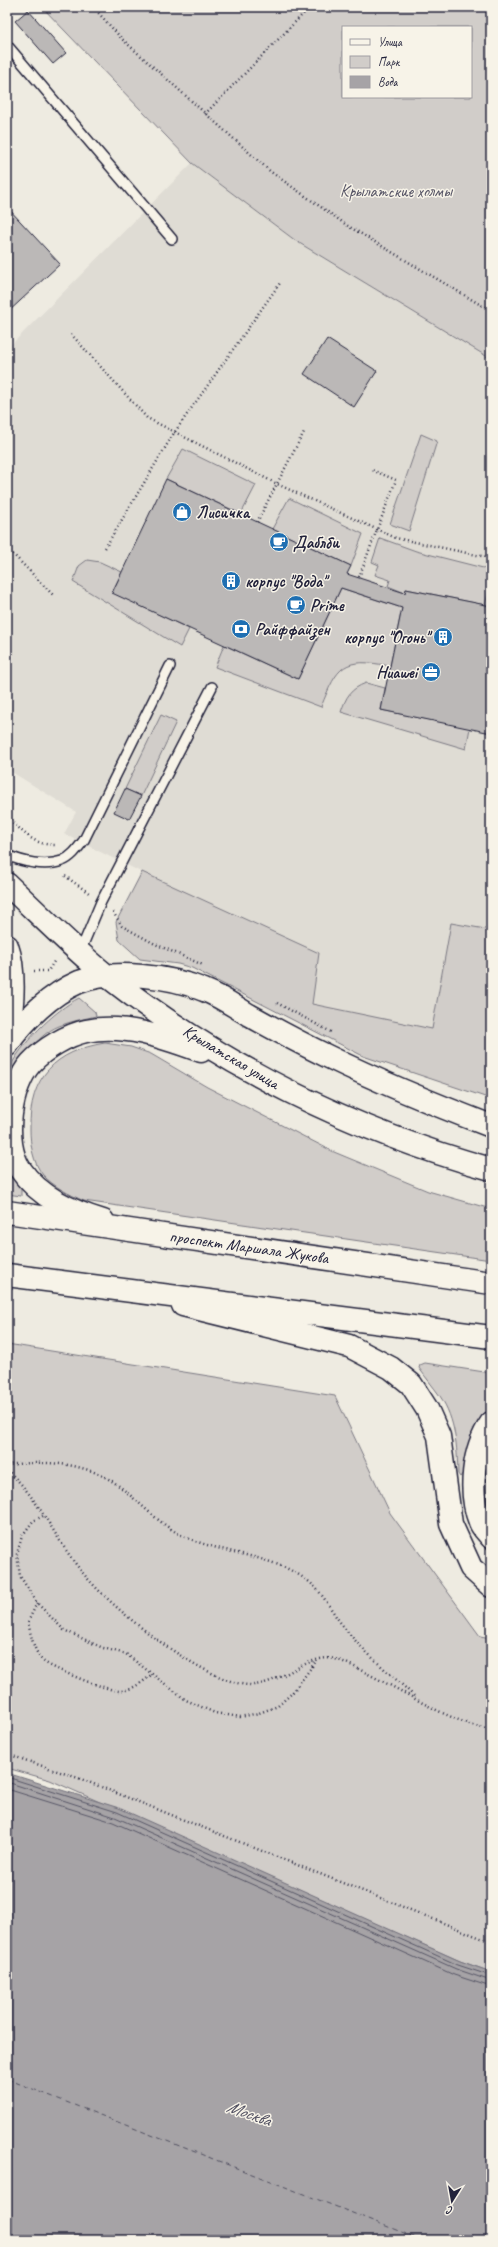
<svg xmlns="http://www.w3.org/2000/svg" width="498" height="2247" font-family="Caveat,sans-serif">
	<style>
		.built { fill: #dfdcd4 }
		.green { fill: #d1cdc9; stroke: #7a7882; fill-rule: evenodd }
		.water { fill: #a6a3a6; stroke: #716f7b }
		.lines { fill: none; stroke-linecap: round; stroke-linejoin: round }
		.shore { stroke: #575666; stroke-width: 1 }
		.ferry { stroke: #504f60; stroke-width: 1; stroke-dasharray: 5 4; stroke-linecap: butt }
		.building { fill: #bbb8b7; stroke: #22223b }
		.lane-casing { stroke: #22223b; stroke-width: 12 }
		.secondary-casing { stroke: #22223b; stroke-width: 25 }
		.primary-casing { stroke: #22223b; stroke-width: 25 }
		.path { stroke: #22223b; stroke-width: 2.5; stroke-dasharray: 1 3; stroke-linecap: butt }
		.lane { stroke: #f7f3e8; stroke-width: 9 }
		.secondary { stroke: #f7f3e8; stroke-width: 22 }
		.primary { stroke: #f7f3e8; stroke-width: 22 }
		.labels { text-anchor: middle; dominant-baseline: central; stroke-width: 3; stroke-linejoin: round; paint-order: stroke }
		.park-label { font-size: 17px; fill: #575566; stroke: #f7f3e8 }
		.poi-label { font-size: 17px; font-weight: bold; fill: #22223b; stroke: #f7f3e8; text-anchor: start }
		.street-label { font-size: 17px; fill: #22223b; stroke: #f7f3e8 }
		.water-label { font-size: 18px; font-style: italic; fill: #504f60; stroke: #f7f3e8 }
	</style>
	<rect width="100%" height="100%" fill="#eeebe1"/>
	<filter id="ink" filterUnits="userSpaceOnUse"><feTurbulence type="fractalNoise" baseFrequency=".025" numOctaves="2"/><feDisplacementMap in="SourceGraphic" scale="8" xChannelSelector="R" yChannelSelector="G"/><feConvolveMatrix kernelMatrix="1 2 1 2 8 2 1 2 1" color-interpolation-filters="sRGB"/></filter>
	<g filter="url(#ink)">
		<path class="built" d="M192 163 296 241 491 359V1099L363 1056 192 968 178 964 140 959 119 940 116 922 141 872 64 834 76 812 7 769V349Z"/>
		<path class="green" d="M42 7H491V359L296 241 192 163ZM343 27H471V97H343Z
			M421 434 437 441 409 531 390 524Z
			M183 449 256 485 241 514 166 479Z
			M289 498 363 534 351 566 272 529Z
			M380 538 416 551 491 570V582L485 605 406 589 405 593 388 586 390 580 375 575 379 565 372 562Z
			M87 560 100 562 122 572 112 592 189 629 180 647 73 582 79 566Z
			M341 588 402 608 390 666C343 657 338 665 321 707L215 667 224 645 298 679Z
			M366 683 385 688 381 710 470 728 466 749 341 712C346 697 350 689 366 683Z
			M161 715 176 722 141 796 125 789Z
			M142 872 319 953 312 1004 432 1029 451 923 491 930V1099L363 1056 192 968 178 964 140 959 119 940 116 922Z
			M79 998 95 1012 96 1016C84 1019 71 1021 59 1026 34 1036 20 1065 7 1087 7 1082 6 1076 8 1072 18 1046 55 1010 79 998Z
			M105 1043 131 1047 151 1054 207 1087 334 1152 428 1191 491 1209V1260L84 1201C69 1194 54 1187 43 1175 33 1163 30 1144 30 1129 29 1077 55 1051 105 1043Z
			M7 1169 21 1189V1196L7 1194Z
			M7 1344 335 1396 390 1513 480 1636 491 1638V1972L460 1961 50 1780 7 1768Z
			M425 1363 491 1373V1406L479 1424 463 1473 460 1477 458 1474C457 1447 456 1420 440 1396 433 1386 426 1378 419 1368L420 1365Z"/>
		<path class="water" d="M7 1773 119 1808 460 1961 491 1972V2240H7Z"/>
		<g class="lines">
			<path class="shore" d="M7 1777 117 1812 458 1965 491 1976
				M7 1782 115 1817 456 1969 491 1981
				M7 1789 113 1822 454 1975 491 1987"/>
			<path class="ferry" d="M7 2079 422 2240"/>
		</g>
		<path class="building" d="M28 10 66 53 53 64 15 21Z
			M7 207 60 264 7 313Z
			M327 339 377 371 354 407 304 374Z
			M166 479 351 566 347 574 405 593 406 589 491 606V733L381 710 402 608 341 588 298 679 112 593Z
			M125 789 141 796 129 819 114 812Z"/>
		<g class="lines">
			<defs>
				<path id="lane" d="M7 45 172 239
					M7 855C22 862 45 867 62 861 72 857 78 848 84 840L170 666
					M80 952 101 902 212 687"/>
				<path id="secondary" d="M7 884C40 915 72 948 107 976 220 1065 353 1131 491 1169
					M7 946C15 968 14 1009 7 1031
					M7 1045C24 1020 51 994 79 982 113 969 171 976 204 990 220 996 234 1006 249 1015 276 1030 302 1044 329 1057 382 1083 436 1105 491 1126
					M103 1221C71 1211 39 1197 20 1169 2 1143 10 1086 31 1063 44 1049 67 1035 86 1031 125 1023 165 1038 201 1051
					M183 1305 349 1346 391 1368 411 1384 427 1409 439 1436 451 1524 471 1568 491 1586
					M491 1423C473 1449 468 1492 480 1522 482 1528 488 1533 491 1537"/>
				<path id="primary" d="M7 1212 491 1283
					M7 1275 491 1337"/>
			</defs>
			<use href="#lane" class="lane-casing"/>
			<use href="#secondary" class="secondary-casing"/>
			<use href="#primary" class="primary-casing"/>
			<path class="path" d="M93 7 122 39 271 172 348 226 491 311
				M205 114 310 7
				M71 334 147 418 277 484 396 538 491 558
				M257 522 304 432
				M7 548 53 595
				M105 548 174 433 280 283
				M359 577 396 480 372 470
				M7 817C25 833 32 845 57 845
				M65 876 89 893
				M113 912 122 926 155 944 203 965
				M34 971H48L55 960
				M277 1003 331 1032
				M7 1465C47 1460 92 1462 124 1490 142 1505 160 1524 181 1535 222 1555 271 1553 308 1581 323 1592 331 1611 343 1626 363 1652 390 1673 414 1696
				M7 1470C39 1498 55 1539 82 1572 113 1610 193 1673 241 1684 276 1692 305 1652 335 1659 349 1663 362 1671 376 1678 414 1697 449 1721 491 1730
				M43 1516 33 1521 22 1536 17 1554 20 1576 37 1603 64 1630 103 1648 126 1654 186 1700 215 1713 240 1717 259 1713 278 1706 292 1693 317 1660
				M37 1603 28 1622C31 1635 33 1649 42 1660 47 1667 111 1692 121 1691 133 1689 142 1683 151 1675
				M7 1754 81 1779 491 1942"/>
			<use href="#lane" class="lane"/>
			<use href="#secondary" class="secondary"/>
			<use href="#primary" class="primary"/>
		</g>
	</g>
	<defs>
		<symbol id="shop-disc" viewBox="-11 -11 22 22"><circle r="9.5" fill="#1f6fb2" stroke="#f7f3e8"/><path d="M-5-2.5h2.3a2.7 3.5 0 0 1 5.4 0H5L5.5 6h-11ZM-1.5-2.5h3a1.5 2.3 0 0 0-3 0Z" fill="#fff"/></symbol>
		<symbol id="cafe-disc" viewBox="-11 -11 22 22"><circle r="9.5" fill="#1f6fb2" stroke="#f7f3e8"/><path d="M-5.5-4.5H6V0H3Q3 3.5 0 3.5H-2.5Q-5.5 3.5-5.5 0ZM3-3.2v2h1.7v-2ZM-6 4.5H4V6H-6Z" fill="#fff"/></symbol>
		<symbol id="building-disc" viewBox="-11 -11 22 22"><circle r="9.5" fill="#1f6fb2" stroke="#f7f3e8"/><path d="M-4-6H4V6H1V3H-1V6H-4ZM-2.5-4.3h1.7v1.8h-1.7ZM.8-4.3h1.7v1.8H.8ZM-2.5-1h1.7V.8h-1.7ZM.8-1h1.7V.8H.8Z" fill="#fff"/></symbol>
		<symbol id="bank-disc" viewBox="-11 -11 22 22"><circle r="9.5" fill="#1f6fb2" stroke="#f7f3e8"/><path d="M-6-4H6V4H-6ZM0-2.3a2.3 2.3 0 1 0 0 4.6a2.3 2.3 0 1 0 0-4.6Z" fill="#fff"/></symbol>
		<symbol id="office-disc" viewBox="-11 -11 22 22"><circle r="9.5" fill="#1f6fb2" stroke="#f7f3e8"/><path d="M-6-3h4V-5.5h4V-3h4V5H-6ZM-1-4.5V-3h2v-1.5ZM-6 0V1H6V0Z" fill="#fff"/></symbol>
	</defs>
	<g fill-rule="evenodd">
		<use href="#shop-disc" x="171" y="501" width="22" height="22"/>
		<use href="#cafe-disc" x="268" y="531" width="22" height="22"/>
		<use href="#building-disc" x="220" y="570" width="22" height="22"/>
		<use href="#cafe-disc" x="285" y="594" width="22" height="22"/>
		<use href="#bank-disc" x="230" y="618" width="22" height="22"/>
		<use href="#building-disc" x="432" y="626" width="22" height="22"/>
		<use href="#office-disc" x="420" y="661" width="22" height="22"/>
	</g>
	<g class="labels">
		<g class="park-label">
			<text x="396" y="191">Крылатские холмы</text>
		</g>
		<g class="poi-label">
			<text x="196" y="512">Лисичка</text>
			<text x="293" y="542">Даблби</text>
			<text x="245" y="581">корпус "Вода"</text>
			<text x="310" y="605">Prime</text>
			<text x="255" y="629">Райффайзен</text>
			<text x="429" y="637" text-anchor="end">корпус "Огонь"</text>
			<text x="417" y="672" text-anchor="end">Huawei</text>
		</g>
		<g class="street-label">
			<text transform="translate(231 1057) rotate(31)">Крылатская улица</text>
			<text transform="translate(249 1247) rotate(8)">проспект Маршала Жукова</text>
		</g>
		<g class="water-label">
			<text transform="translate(249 2113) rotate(20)">Москва</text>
		</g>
	</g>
	<rect width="498" height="2247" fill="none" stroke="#f7f3e8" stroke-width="24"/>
	<rect x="12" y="12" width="474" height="2223" fill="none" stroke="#22223b" stroke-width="1.5" filter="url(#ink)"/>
	<rect x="342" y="26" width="130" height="72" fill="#f7f3e8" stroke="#a29fa3"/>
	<rect x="350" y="39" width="20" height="6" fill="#f7f3e8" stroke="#a29fa3"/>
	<text x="378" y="46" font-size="12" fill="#22223b">Улица</text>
	<rect x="350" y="56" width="20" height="12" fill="#d1cdc9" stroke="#a29fa3"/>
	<text x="378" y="66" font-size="12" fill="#22223b">Парк</text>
	<rect x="350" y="76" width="20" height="12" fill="#a6a3a6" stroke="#a29fa3"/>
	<text x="378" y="86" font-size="12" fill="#22223b">Вода</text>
	<g transform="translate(452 2201) rotate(191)" stroke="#f7f3e8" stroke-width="3" paint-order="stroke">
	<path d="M0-3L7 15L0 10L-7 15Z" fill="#22223b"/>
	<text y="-6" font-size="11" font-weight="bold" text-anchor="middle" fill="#22223b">С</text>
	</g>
</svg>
